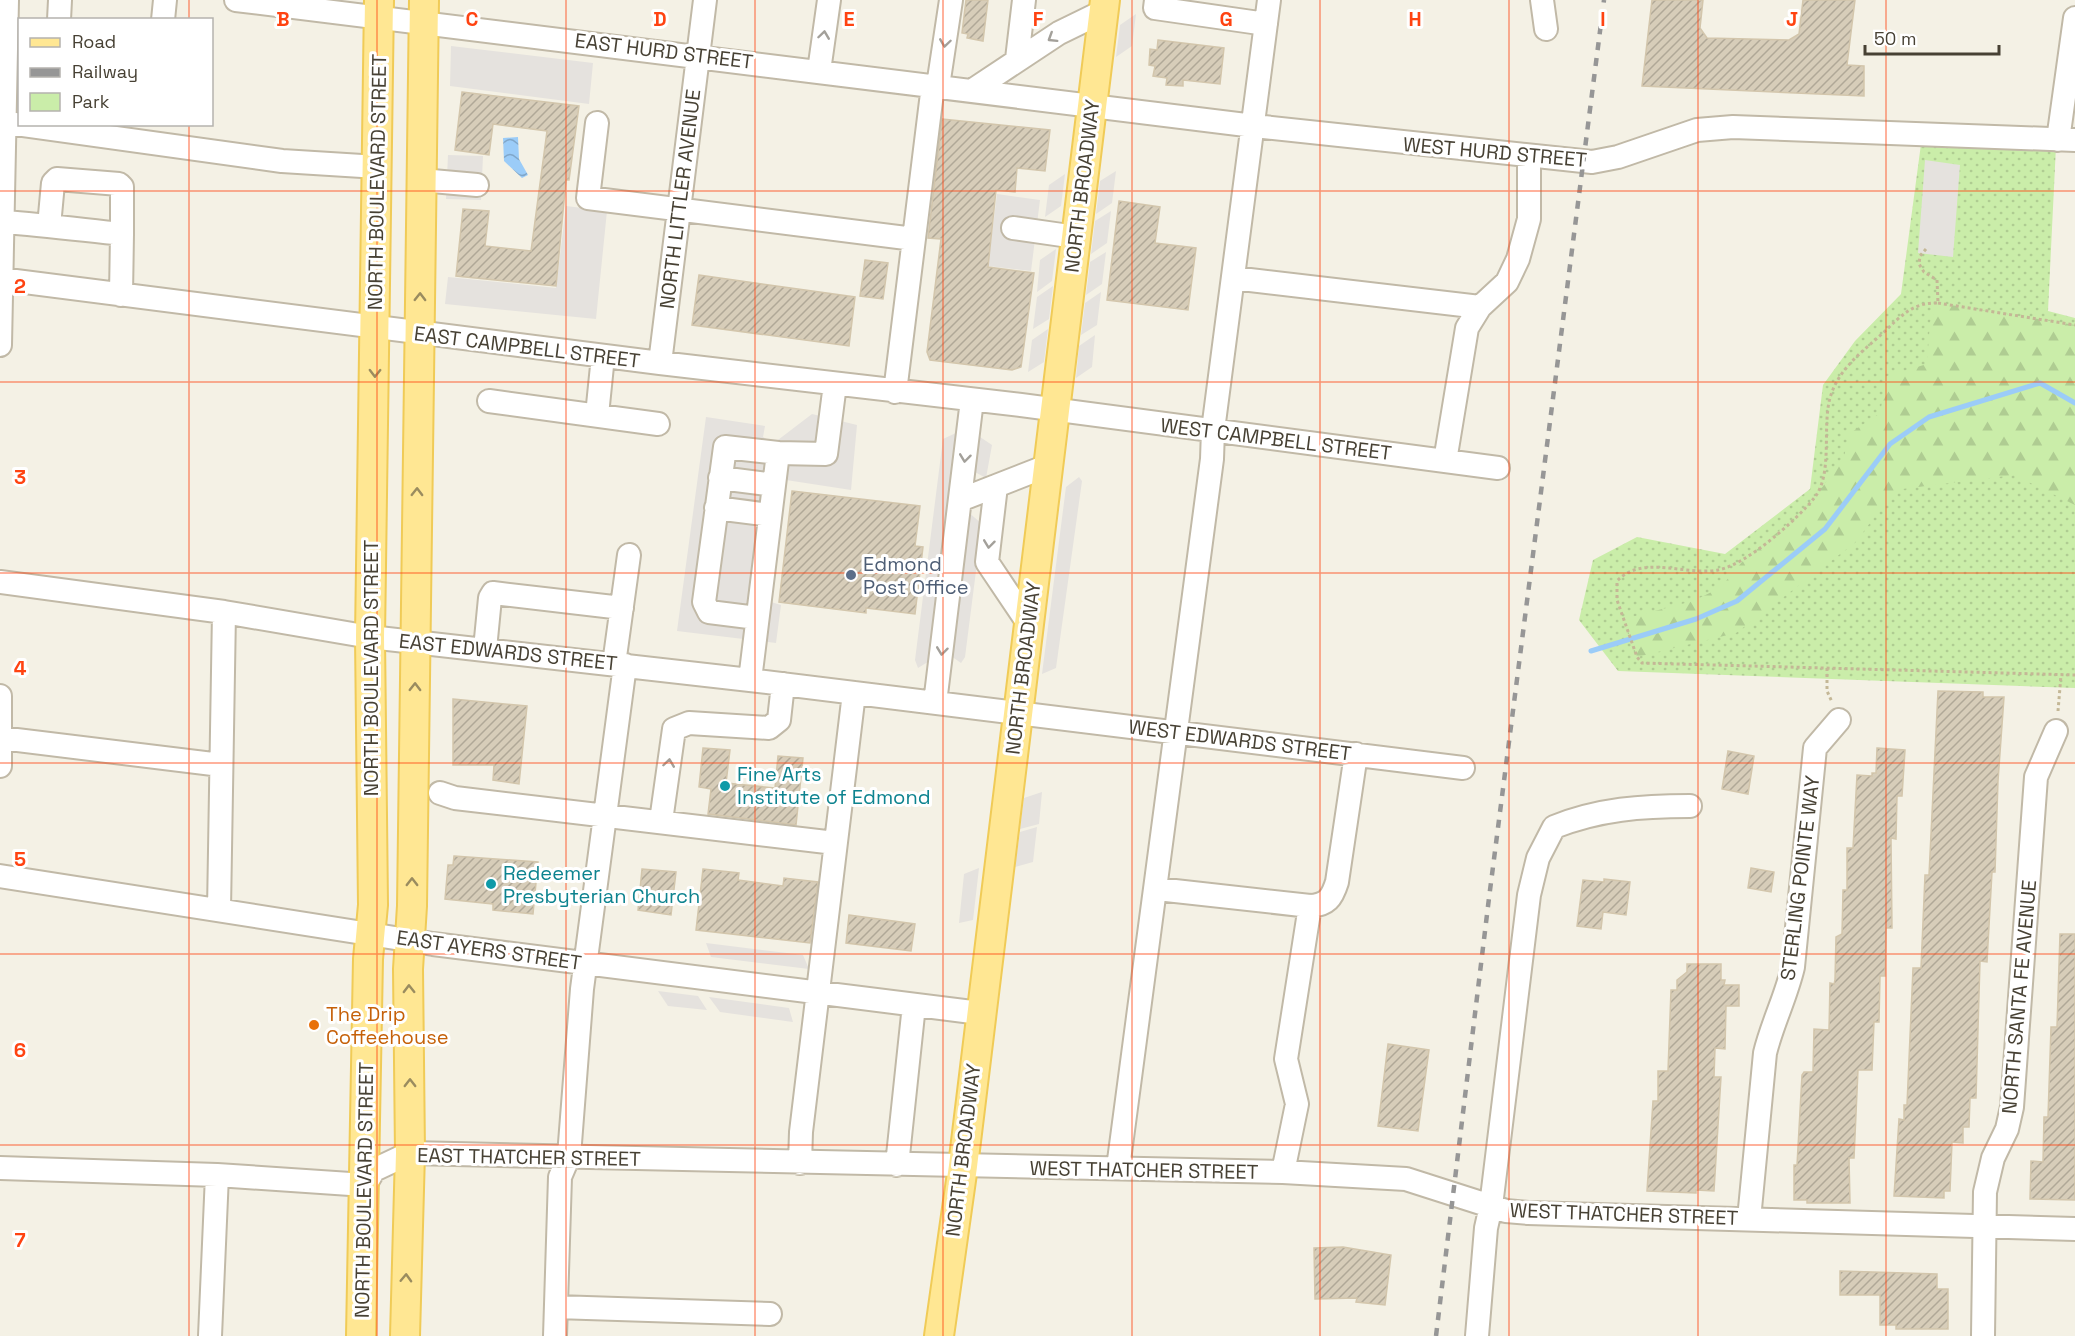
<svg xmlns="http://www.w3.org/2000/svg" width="2075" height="1336" font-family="'Space Grotesk',sans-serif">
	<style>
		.green { fill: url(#green-dots) }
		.forest { fill: url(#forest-firs) }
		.parking { fill: #e5e2de }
		.water { fill: url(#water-waves) }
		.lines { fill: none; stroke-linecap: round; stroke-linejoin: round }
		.stream { stroke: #9bccf8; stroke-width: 5 }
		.building { fill: url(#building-hatch); stroke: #d3c6ac; stroke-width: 1.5 }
		.minor-casing { stroke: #c1b9a7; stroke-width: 26 }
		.major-casing { stroke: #f0cb57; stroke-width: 32 }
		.path { stroke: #c4b796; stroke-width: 3; stroke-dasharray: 3 3; stroke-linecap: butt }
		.minor { stroke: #fff; stroke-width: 22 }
		.major { stroke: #ffe793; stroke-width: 28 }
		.rail { stroke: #969696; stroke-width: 4.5; stroke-dasharray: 8 8; stroke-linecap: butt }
		.oneway { stroke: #a3a09a }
		.oneway2 { stroke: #9a8c5f }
		.grid { fill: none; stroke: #ff4311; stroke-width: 1.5; stroke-opacity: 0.55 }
		.service-dot { fill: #5c6f8a; stroke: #fff; stroke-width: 2 }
		.culture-dot { fill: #0f9aa8; stroke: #fff; stroke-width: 2 }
		.food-dot { fill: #e8710a; stroke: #fff; stroke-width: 2 }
		.labels { text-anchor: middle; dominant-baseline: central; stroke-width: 6; stroke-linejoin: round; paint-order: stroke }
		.street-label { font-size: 20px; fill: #474134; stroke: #fff }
		.service-label { font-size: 20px; fill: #4e5e75; stroke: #fff; text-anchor: start }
		.culture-label { font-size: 20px; fill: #0d838f; stroke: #fff; text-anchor: start }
		.food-label { font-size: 20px; fill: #c56008; stroke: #fff; text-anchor: start }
		.grid-label { font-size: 20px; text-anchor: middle; font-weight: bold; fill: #ff4311; stroke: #fff; stroke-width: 6; stroke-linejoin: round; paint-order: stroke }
	</style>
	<defs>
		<pattern id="green-dots" width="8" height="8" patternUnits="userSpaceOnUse" patternTransform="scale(1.5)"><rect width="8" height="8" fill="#caeda9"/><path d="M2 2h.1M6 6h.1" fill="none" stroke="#afcc92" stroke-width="1.8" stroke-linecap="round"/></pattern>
		<pattern id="forest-firs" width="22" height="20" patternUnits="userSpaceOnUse" patternTransform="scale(1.5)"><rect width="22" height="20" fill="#caeda9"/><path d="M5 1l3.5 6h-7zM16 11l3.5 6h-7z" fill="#afcc92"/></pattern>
		<pattern id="water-waves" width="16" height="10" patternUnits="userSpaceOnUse" patternTransform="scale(1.5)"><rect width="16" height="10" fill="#9bccf8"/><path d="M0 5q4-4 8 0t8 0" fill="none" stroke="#80a7ca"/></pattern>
		<pattern id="building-hatch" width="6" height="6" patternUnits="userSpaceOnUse" patternTransform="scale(1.5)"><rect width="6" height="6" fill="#d7cdb9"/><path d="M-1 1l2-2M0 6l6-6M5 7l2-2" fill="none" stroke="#b0a897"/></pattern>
	</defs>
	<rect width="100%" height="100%" fill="#f4f1e5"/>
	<path class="green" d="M1921 144 2056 146 2048 311 2075 318V688L1618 671 1579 620 1593 560 1637 537 1725 554 1810 489 1823 385 1855 341 1901 294Z"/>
	<path class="forest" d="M1938 303 2075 325V505L2014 475 1894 490 1856 542 1736 633 1637 657 1624 619 1693 601 1720 588 1742 562 1799 514 1816 496 1844 457 1849 434 1880 413 1887 376 1927 364 1930 322Z"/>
	<path class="parking" d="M1136 14 1132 46 1116 57 1120 25Z
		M451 46 593 63 589 104 450 86Z
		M448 155 483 156 481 200 446 199Z
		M1925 160 1960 165 1953 257 1918 253Z
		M1116 171 1112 203 1096 214 1100 181Z
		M1065 174 1061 206 1045 217 1049 185Z
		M997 194 1040 200 1031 271 988 266Z
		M566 206 607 211 596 319 445 304 448 277 556 288Z
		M1111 211 1107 243 1091 254 1095 221Z
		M1056 249 1052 281 1037 292 1040 260Z
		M1106 252 1102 284 1086 295 1090 262Z
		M1053 286 1049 319 1033 329 1037 297Z
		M1101 292 1097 325 1081 335 1085 303Z
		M1048 329 1044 362 1028 372 1032 340Z
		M1095 335 1092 367 1076 378 1079 346Z
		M812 414 857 425 851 490 786 480 771 602 781 605 776 643 677 631 706 417 765 426 763 437 774 443Z
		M958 432 931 660 918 668 915 660 943 439Z
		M977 435 992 445 986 478 973 471Z
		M1079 477 1082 481 1056 668 1042 674 1066 487Z
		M967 511 982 524 965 657 961 663 951 656Z
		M1042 792 1039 824 1020 829 1024 798Z
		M1037 827 1033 862 1015 867 1020 832Z
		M979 868 973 920 959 923 964 874Z
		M706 943 803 955 809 969 711 957Z
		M658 991 698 996 707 1010 668 1006Z
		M709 997 789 1008 793 1022 720 1012Z"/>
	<path class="water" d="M518 137 519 159 528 175 522 178 504 161 503 138Z"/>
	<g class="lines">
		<path class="stream" d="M1591 651 1696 619 1737 601 1825 529 1890 444 1929 417 2040 383 2075 403"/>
	</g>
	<path class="building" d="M966 0H988L983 41 967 38 968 34 962 33Z
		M1652 0H1703L1700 28 1707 38 1789 40 1799 34 1803 0H1855L1847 65 1864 66V96L1642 86Z
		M1158 40 1224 48 1220 84 1183 80V86L1166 85 1167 78 1153 76 1155 66 1149 65 1150 49 1157 50Z
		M462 92 579 106 569 180H566L556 286 456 276 463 209 489 211 485 246 531 251 547 131 493 124 489 155 455 150Z
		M942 119 1050 130 1045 171 1017 168 1015 192 996 190 988 267 1034 273 1021 367 1012 370 930 360 927 352 941 239 928 238Z
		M1119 201 1160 207 1155 243 1196 248 1188 310 1107 300Z
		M865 260 888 263 883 299 860 296Z
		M699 275 855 297 849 346 692 325Z
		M792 491 920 506 915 546 923 547 915 614 866 608V613L779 602Z
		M1938 691 1983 692V697H2004L1998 781 1995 872H1992L1987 962 1980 961 1976 1098H1970L1969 1127H1963V1143L1952 1142 1950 1191H1944V1198L1894 1196 1899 1119 1904 1120V1105H1907L1913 968H1921L1925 875H1929Z
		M453 699 527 706 519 784 493 780 494 765H453Z
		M703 748 730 750 726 783 775 788 778 756 803 758 796 825 708 814 711 789 699 787Z
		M1877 748 1905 750 1902 796H1897L1896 839 1891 838 1892 928H1886L1885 976H1880L1879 1022H1874L1872 1070H1858L1854 1158H1849L1850 1203H1807V1200H1794V1165H1797L1802 1075 1804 1072H1813L1814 1029 1829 1030 1830 983 1834 984 1835 980 1836 937 1842 934 1843 890H1847V848H1853L1857 775 1872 776V773H1876Z
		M1728 751 1754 756 1748 794 1722 789Z
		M454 856 538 862 533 914 493 910V904L445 899 448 865H453Z
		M1751 868 1774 872 1771 892 1748 888Z
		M642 869 676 872 671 915 638 910Z
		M703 869 739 873 738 880 783 886 784 878 818 882 810 943 696 930Z
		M1604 879 1630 882 1626 915 1603 912 1601 929 1577 926 1583 880 1604 882Z
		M849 915 915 924 911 951 846 943Z
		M2060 934H2075V1200L2030 1199 2031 1161 2043 1162 2044 1117H2048L2051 1027H2057Z
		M1687 964H1721V980H1725L1724 985H1739V1006H1726L1725 1049 1715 1048 1714 1077H1721L1714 1191 1696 1190V1193L1647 1191 1653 1101H1658V1071H1668L1671 990H1677V980L1687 972Z
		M1388 1044 1429 1050 1418 1131 1378 1126Z
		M1343 1247 1391 1255 1385 1305 1356 1302 1357 1298 1315 1299 1314 1248Z
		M1840 1271 1937 1274V1289H1948V1329H1896V1325H1880V1295H1840Z"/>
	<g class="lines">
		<defs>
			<path id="minor" d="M236 0 1254 126 1592 162 1618 157 1697 130 1733 127 2075 140
				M1156 0 1155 8 1266 24
				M1542 0 1546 29
				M59 20 60 0
				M163 20 165 0
				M1017 59 1024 0
				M819 71 829 0
				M938 86 951 0
				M973 90 1059 33 1104 11
				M0 122 282 161 378 167
				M597 123 588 198 914 239
				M2058 140 2075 18
				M421 180 477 185
				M4 222C44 225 83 230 122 234V187L119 184 57 179 53 183 49 226
				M1013 228 1076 237
				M1233 278 1480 307
				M0 279 660 363 1021 405 1498 468
				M121 295 122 234
				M0 345 7 0
				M660 363 705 0
				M895 392 933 85
				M489 401 658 424
				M597 415 603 356
				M1445 461 1467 328 1480 307 1507 282 1518 259 1529 219V156
				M720 478 774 485
				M996 486 987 562 1028 623
				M960 500 1047 466
				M716 508 770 515
				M0 582 224 612 370 637 750 680 1463 768
				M757 618 709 612 704 602 725 447 778 453
				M485 649 490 598 493 593 622 608
				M614 664 629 555
				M750 680 778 453 826 454 835 384
				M0 696V766
				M935 703 972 400
				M0 738 221 765
				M440 793 455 798 835 843
				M661 821 674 729 689 723 769 728 779 720 783 684
				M0 876 433 944 980 1013
				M1157 889 1310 906C1327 905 1332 898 1337 882L1356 754
				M219 910 224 612
				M800 1163 801 1132 854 693
				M897 1165 914 1005
				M0 1168 217 1175 365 1185 374 1170 410 1153 1283 1172 1406 1179 1506 1211 1528 1213 2075 1229
				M1118 1168 1212 459 1213 430 1269 0
				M1283 1172 1297 1104 1286 1059 1310 906
				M1749 1219 1765 1053C1772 1024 1786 997 1793 967L1815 748 1839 720
				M556 1307 770 1314
				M210 1336 217 1175
				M555 1336 560 1177 569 1156 582 989 625 665
				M1477 1336 1486 1228 1491 1206 1529 895 1538 858 1554 827C1599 809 1642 806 1690 806
				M1983 1336 1985 1192 1993 1158 2007 1129 2012 1107 2036 777 2056 731"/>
			<path id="major" d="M361 1336 368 959 373 905 370 637 379 0
				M405 1336 410 1153 408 969 412 906 424 0
				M939 1336 963 1166 1105 0"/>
		</defs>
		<use href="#minor" class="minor-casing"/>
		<use href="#major" class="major-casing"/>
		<path class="path" d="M1926 249 1920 256 1919 264 1924 272 1937 280 1938 303C1913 302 1901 316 1884 332 1863 351 1838 369 1830 398 1822 427 1833 473 1815 497 1797 520 1746 565 1718 570 1685 576 1642 554 1617 581V600L1637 657 1642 663 2075 675
			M1938 303 2075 325
			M1827 668V691L1832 702
			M2058 711 2061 675"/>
		<use href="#minor" class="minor"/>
		<use href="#major" class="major"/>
		<path class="rail" d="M1436 1336 1489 898 1604 0"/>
	</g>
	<defs><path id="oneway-chevron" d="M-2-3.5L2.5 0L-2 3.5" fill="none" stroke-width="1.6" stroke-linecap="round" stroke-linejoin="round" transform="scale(1.5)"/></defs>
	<g class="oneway">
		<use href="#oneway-chevron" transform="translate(824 35) rotate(-82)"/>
		<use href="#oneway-chevron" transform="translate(1052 38) rotate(148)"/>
		<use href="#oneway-chevron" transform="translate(945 43) rotate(98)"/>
		<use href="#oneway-chevron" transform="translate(965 458) rotate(97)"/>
		<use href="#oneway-chevron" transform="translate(989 544) rotate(97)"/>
		<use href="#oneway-chevron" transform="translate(942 651) rotate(97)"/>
		<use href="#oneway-chevron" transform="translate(669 763) rotate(-82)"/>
	</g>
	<g class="oneway2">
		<use href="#oneway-chevron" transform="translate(420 297) rotate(-89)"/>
		<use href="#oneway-chevron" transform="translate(375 373) rotate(91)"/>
		<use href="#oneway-chevron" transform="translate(417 492) rotate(-89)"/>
		<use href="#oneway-chevron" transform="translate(415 687) rotate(-89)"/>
		<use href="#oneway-chevron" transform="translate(412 882) rotate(-90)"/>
		<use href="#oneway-chevron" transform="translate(409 989) rotate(-91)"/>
		<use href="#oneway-chevron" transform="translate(410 1083) rotate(-90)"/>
		<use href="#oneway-chevron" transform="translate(406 1278) rotate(-88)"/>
	</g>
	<path class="grid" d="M189 0V20M377 0V1336M566 0V1336M755 0V1336M943 0V1336M1132 0V1336M1320 0V1336M1509 0V1336M1698 0V1336M1886 0V1336M189 124V1336M0 191H2075M0 382H2075M0 573H2075M0 763H2075M0 954H2075M0 1145H2075"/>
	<circle class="service-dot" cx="851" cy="575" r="6"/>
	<g class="culture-dot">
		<circle cx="725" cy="786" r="6"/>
		<circle cx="491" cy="884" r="6"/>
	</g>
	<circle class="food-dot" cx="314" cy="1025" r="6"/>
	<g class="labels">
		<g class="street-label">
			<text transform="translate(664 51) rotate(7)">EAST HURD STREET</text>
			<text transform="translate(1495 152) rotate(5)">WEST HURD STREET</text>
			<text transform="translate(377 182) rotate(-89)">NORTH BOULEVARD STREET</text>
			<text transform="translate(1082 186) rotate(-83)">NORTH BROADWAY</text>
			<text transform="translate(680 199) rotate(-83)">NORTH LITTLER AVENUE</text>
			<text transform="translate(527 347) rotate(7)">EAST CAMPBELL STREET</text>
			<text transform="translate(1276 439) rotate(7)">WEST CAMPBELL STREET</text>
			<text transform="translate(508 652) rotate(6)">EAST EDWARDS STREET</text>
			<text transform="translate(371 668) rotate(-90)">NORTH BOULEVARD STREET</text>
			<text transform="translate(1023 668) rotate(-83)">NORTH BROADWAY</text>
			<text transform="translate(1240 740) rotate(7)">WEST EDWARDS STREET</text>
			<text transform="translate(1800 878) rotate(-83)">STERLING POINTE WAY</text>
			<text transform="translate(489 950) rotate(8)">EAST AYERS STREET</text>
			<text transform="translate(2019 997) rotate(-85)">NORTH SANTA FE AVENUE</text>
			<text transform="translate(963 1150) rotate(-83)">NORTH BROADWAY</text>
			<text transform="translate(529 1157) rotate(1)">EAST THATCHER STREET</text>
			<text transform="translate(1144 1170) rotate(1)">WEST THATCHER STREET</text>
			<text transform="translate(364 1190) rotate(-89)">NORTH BOULEVARD STREET</text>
			<text transform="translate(1624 1214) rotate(2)">WEST THATCHER STREET</text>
		</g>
		<g class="service-label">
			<text x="863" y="564">Edmond<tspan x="863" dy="23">Post Office</tspan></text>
		</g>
		<g class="culture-label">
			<text x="737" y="774">Fine Arts<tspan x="737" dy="23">Institute of Edmond</tspan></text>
			<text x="503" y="873">Redeemer<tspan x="503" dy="23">Presbyterian Church</tspan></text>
		</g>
		<g class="food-label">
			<text x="326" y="1014">The Drip<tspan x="326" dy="23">Coffeehouse</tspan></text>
		</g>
	</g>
	<g class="grid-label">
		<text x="283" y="26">B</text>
		<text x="472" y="26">C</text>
		<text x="660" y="26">D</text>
		<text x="849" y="26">E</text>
		<text x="1038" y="26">F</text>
		<text x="1226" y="26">G</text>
		<text x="1415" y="26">H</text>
		<text x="1603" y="26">I</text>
		<text x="1792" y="26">J</text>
		<text x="20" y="293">2</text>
		<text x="20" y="484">3</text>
		<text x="20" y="675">4</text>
		<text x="20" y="866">5</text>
		<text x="20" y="1057">6</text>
		<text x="20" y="1247">7</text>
	</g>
	<rect x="18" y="18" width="195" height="108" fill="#ffffff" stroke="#b5b3ae" stroke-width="1.5"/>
	<rect x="30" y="38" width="30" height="9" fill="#ffe793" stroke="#b5b3ae" stroke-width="1.5"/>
	<text x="72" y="48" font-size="18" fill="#474134">Road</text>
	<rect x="30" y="68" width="30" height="9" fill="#969696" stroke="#b5b3ae" stroke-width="1.5"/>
	<text x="72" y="78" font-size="18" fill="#474134">Railway</text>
	<rect x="30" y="93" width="30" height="18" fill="#caeda9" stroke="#b5b3ae" stroke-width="1.5"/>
	<text x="72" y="108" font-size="18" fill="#474134">Park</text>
	<path d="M1865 45v9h134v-9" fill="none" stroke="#474134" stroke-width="3"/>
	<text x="1874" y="45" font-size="18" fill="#474134" stroke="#ffffff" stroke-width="4.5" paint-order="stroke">50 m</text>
</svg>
